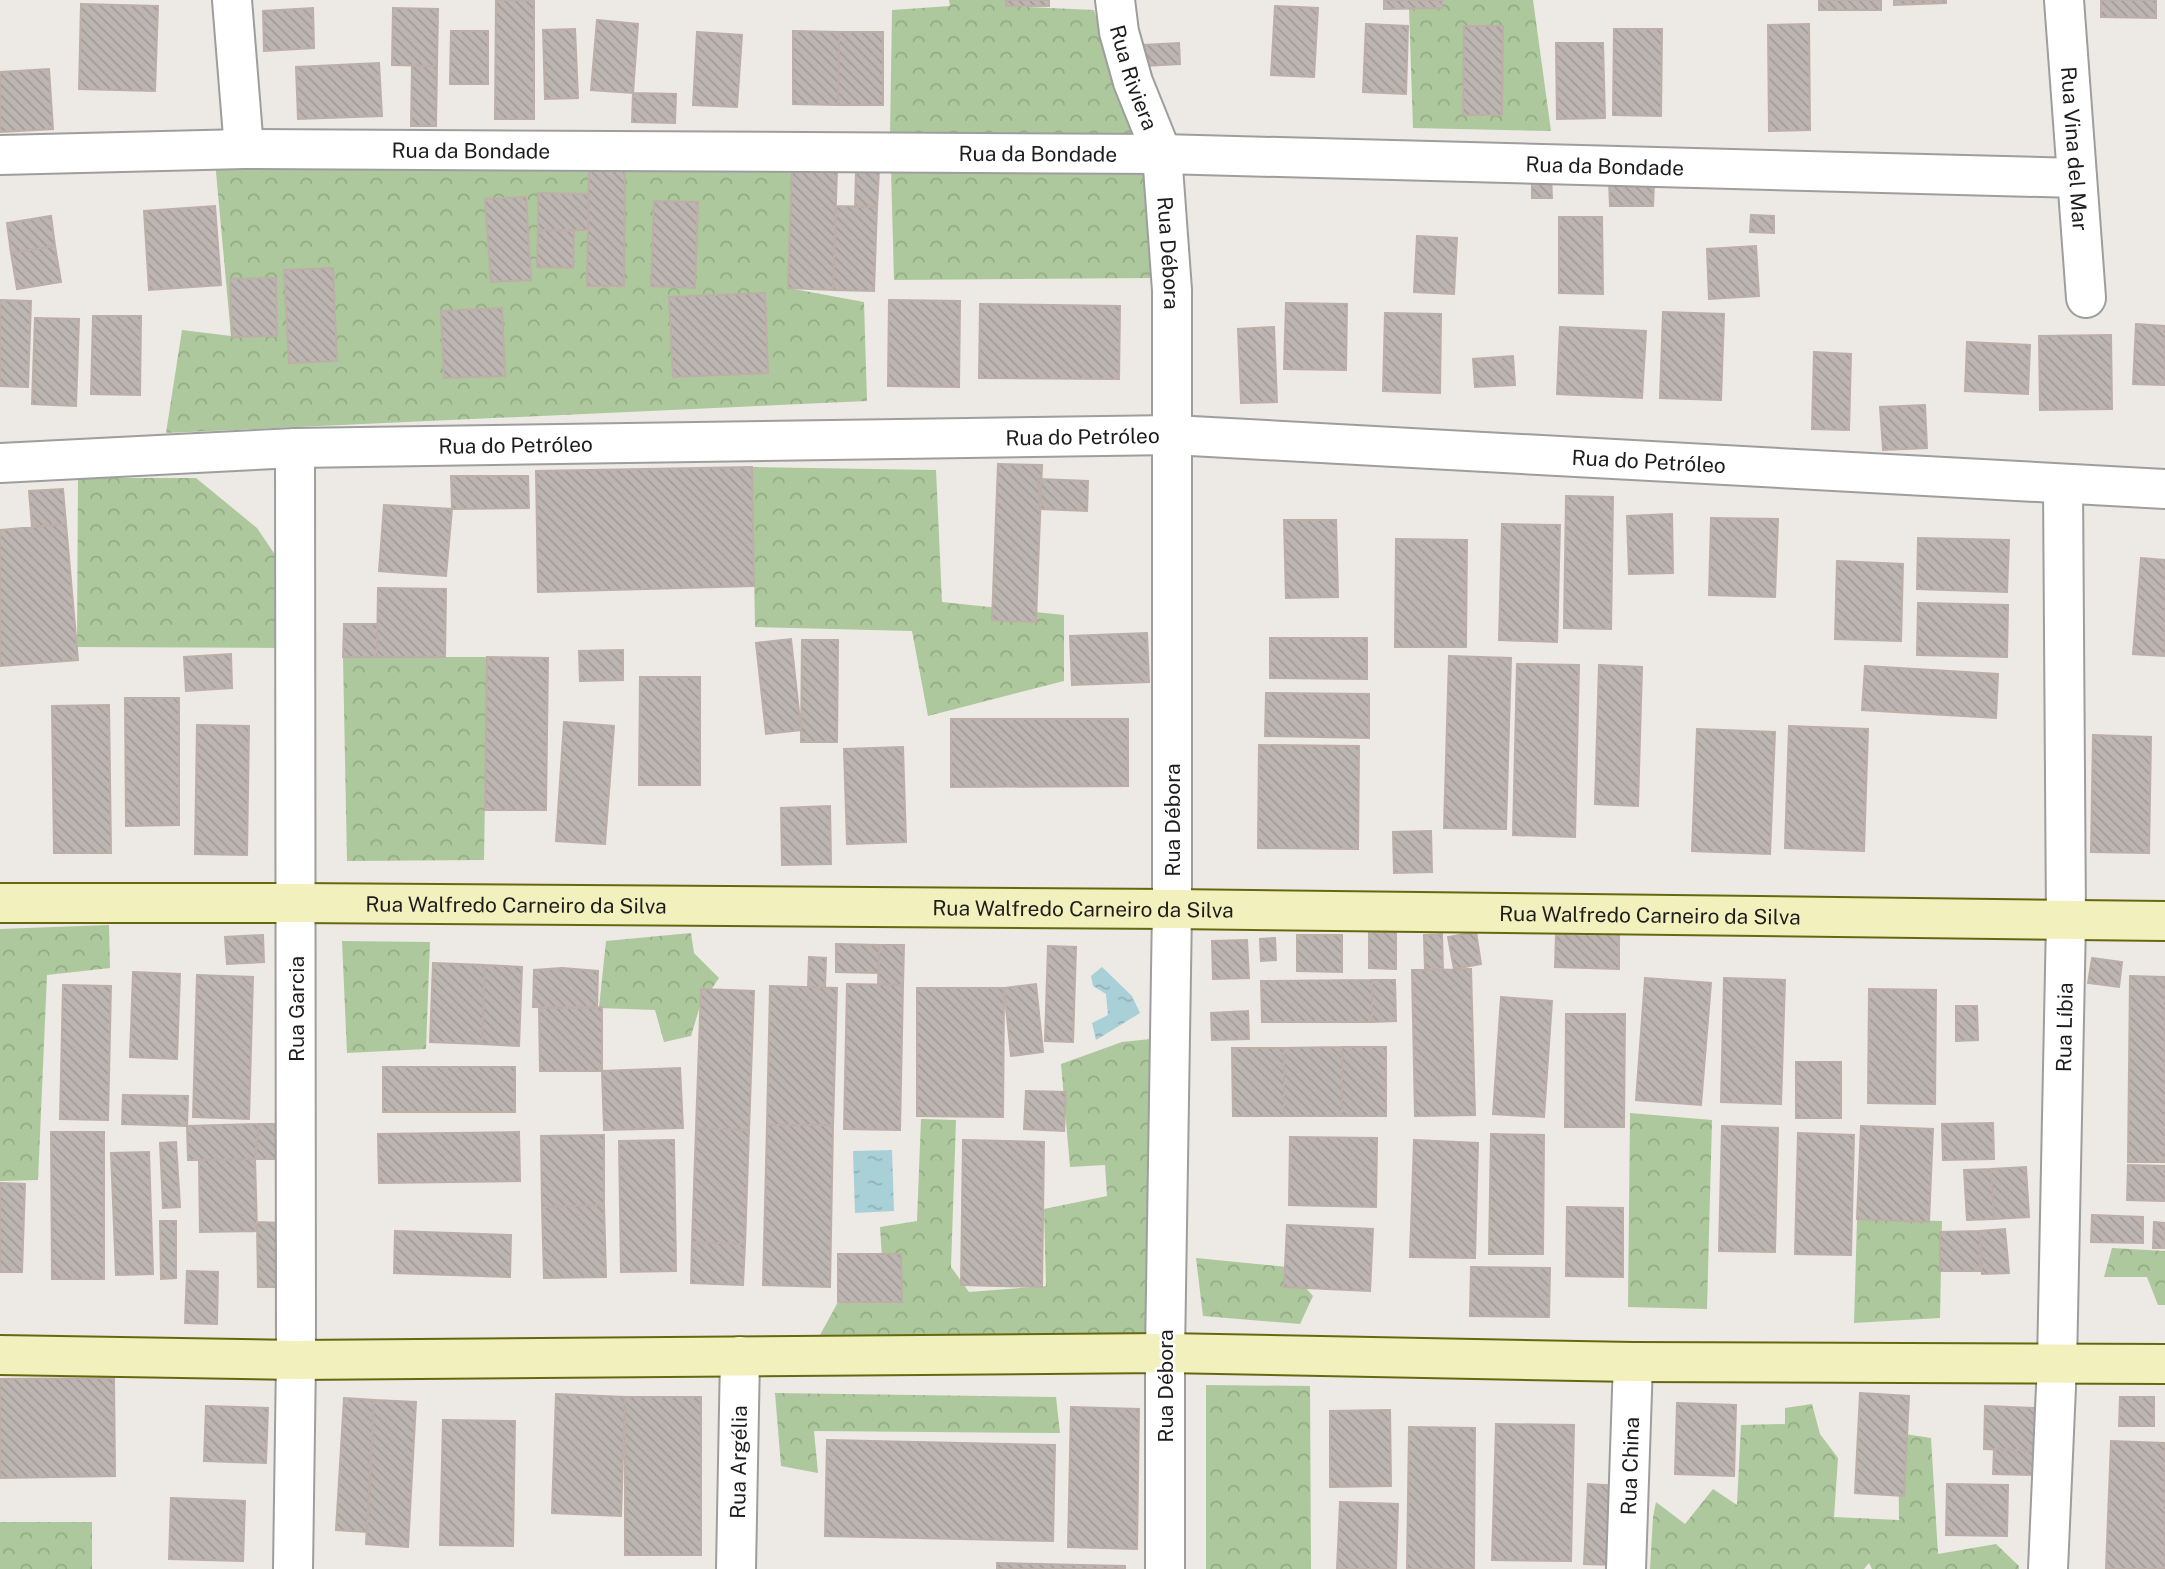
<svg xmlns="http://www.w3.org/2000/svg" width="2165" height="1569" font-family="'Public Sans',sans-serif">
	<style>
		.forest { fill: url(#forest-crowns) }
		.water { fill: url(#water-ripples) }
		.building { fill: url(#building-back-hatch); stroke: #bdafa8; stroke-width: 2 }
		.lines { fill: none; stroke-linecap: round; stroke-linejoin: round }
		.street-casing { stroke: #9e9e9e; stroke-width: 42 }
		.secondary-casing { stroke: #666810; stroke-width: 42 }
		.street { stroke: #fff; stroke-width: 38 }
		.secondary { stroke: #f2f0bc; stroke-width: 38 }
		.labels { text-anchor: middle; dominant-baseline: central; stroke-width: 5; stroke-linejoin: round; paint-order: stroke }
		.street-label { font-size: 21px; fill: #1d1d1d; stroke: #fff }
	</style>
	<defs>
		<pattern id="forest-crowns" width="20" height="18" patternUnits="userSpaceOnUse" patternTransform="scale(1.75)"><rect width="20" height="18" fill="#adc89c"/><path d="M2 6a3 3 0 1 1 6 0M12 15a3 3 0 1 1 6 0" fill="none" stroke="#94ab86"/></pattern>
		<pattern id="water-ripples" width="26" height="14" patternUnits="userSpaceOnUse" patternTransform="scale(1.75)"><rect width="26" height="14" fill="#a8d0d6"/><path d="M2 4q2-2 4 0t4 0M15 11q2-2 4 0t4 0" fill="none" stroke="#90b2b7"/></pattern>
		<pattern id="building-back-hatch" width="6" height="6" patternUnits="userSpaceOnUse" patternTransform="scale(1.75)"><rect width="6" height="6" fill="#bdb5b1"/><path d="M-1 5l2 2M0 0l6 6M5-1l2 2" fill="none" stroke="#a29b98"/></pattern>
	</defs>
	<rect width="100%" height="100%" fill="#ede9e4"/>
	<path class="forest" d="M949 0H1006V6L1094 10 1113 72 1140 139 890 137 892 10 950 6Z
		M1442 0H1533L1551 131 1413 128 1409 8Z
		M215 161 792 169 788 288 864 302 867 401 166 433 182 330 231 336Z
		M891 170 1147 171 1155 278 894 280Z
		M752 467 936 470 942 602 1064 615V681L928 716 912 631 755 627Z
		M78 478H196L257 528 284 568 283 648 77 647Z
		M343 657H487L484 860 347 861Z
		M109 925 110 968 47 975 38 1180 0 1181V929Z
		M691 933 694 953 719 978 700 1006 691 1036 664 1042 655 1010 599 1008 606 941Z
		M342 941 430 942 426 1049 347 1053Z
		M1160 1038 1154 1335H820L838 1302H902L901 1255 882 1257 880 1227 917 1221 921 1119 956 1120 951 1267 969 1292 1046 1286 1044 1209 1107 1196 1105 1165 1070 1167 1061 1064 1122 1042Z
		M1630 1113 1712 1120 1707 1309 1628 1307Z
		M1857 1219 1942 1221 1940 1318 1854 1323Z
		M2112 1248 2165 1251V1305H2158L2147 1277H2104Z
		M1196 1258 1287 1267 1313 1296 1300 1324 1203 1316Z
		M1206 1385 1310 1386 1311 1569H1206Z
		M775 1393 1056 1397 1060 1433 814 1431 818 1473 781 1466Z
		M1812 1404 1820 1434 1838 1458 1834 1517 1899 1520 1898 1433 1931 1438 1938 1554 1996 1544 2019 1566V1569H1872L1869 1563 1864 1569H1650L1653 1517 1656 1502 1685 1524 1713 1489 1737 1505 1741 1425 1785 1424V1408Z
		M0 1522H92V1569H0Z"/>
	<path class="water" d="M1102 967 1132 996 1140 1013 1096 1040 1092 1023 1108 1015 1106 994 1093 986 1091 976Z
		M892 1150 894 1211 855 1213 853 1151Z"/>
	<path class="building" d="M496 0 534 1V119H495Z
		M1006 0H1049V6H1006Z
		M1384 0H1442V8L1384 9Z
		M1819 0H1881V10H1819Z
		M1894 0H1946V3L1894 5Z
		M2101 0H2156V18L2101 17Z
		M81 4 158 6 155 91 79 89Z
		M1275 6 1318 8 1314 77 1271 75Z
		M313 8 314 48 264 51 263 11Z
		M393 8 438 9 437 66 392 65Z
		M597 20 638 24 633 93 591 90Z
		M1366 24 1408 26 1406 94 1363 92Z
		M1809 24 1810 130 1769 131 1768 25Z
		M1464 26H1503L1502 115H1463Z
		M575 29 578 98 545 99 543 30Z
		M1614 29H1662L1661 116 1613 115Z
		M451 31H488V84H450Z
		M793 31 839 32 838 105 793 104Z
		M697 32 742 35 737 107 693 105Z
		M839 32H883V105H838Z
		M1179 43 1180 64 1144 66 1143 45Z
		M1556 43H1603L1605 118 1557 119Z
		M379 63 382 116 298 119 296 67Z
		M412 66H437L436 126H411Z
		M49 69 53 129 0 132V72Z
		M633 93 676 94 675 123 632 122Z
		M589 164 625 165 624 286H587Z
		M792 169 837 170 833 290 788 288Z
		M856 170 879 171 877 207H855Z
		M1532 175H1551L1552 198H1532Z
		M1609 182H1654L1653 206H1610Z
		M538 193 589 194 588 230H538Z
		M526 197 531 280 491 282 485 199Z
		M654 201 698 202 695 288 651 286Z
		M215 206 221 285 149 290 144 211Z
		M836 206 877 207 874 291 833 290Z
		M1751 215 1774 216V233L1750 232Z
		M51 216 55 246 11 253 7 223Z
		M1559 217H1602L1603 294 1559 293Z
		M538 230 574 231 573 268 537 267Z
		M1417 236 1457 238 1454 294 1414 292Z
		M55 246 61 282 17 289 11 253Z
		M1756 246 1759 296 1709 299 1707 249Z
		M333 268 337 361 289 363 284 270Z
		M276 278 277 336 232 337 230 279Z
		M765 293 768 373 673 377 669 297Z
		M0 300 31 301 28 387 0 386Z
		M889 300 960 301 959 387 888 386Z
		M1286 303 1347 304 1346 370 1284 369Z
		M980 304 1120 306 1119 379 979 378Z
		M502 308 505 376 444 378 441 311Z
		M1663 312 1724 314 1721 400 1660 398Z
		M1385 313 1441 314 1440 393 1383 391Z
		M93 316H141L140 395 91 394Z
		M35 318 79 319 76 406 32 404Z
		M2136 324 2165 326V385L2133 384Z
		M1274 327 1277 402 1241 403 1238 329Z
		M1560 327 1646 331 1642 398 1557 394Z
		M2111 335 2112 409 2040 410 2039 336Z
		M1967 342 2030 345 2028 394 1965 391Z
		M1814 352 1851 354 1849 430 1812 429Z
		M1513 356 1515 385 1475 387 1473 359Z
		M1925 405 1927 448 1883 450 1880 407Z
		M998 464 1042 465 1036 622 992 620Z
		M752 467 754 586 538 592 536 471Z
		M451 476H528L529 508 452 509Z
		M1038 479 1088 481 1087 511 1040 509Z
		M63 489 66 524 32 527 29 491Z
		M1566 496 1613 497 1611 629 1564 628Z
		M384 505 452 509 446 576 379 571Z
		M1672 514 1673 573 1629 574 1627 516Z
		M1711 518 1778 519 1775 597 1709 595Z
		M1284 520H1336L1338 597 1286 598Z
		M66 524 78 660 0 666V530Z
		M1502 524 1560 525 1557 642 1499 640Z
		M1918 538 2009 540 2007 592 1917 589Z
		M1396 539 1467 540 1466 647H1395Z
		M2141 558 2165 560V656L2133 654Z
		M1837 561 1903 564 1901 641 1835 639Z
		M378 588 446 589 445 657H377Z
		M1918 603 2008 605 2007 657 1917 655Z
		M344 624H377V657H343Z
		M1147 633 1149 682 1072 685 1070 636Z
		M1270 638H1367V679L1270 678Z
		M791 639 801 730 766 734 756 643Z
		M802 640H838L837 742H801Z
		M623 650V680L580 681 579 651Z
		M231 654 232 688 186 691 184 657Z
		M1449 656 1511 658 1506 829 1444 828Z
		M487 657 548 658 546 810H485Z
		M1517 664 1579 665 1575 837 1513 835Z
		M1599 665 1642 667 1638 806 1595 804Z
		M1865 666 1998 674 1996 718 1862 710Z
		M640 677H700V785H639Z
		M1266 693 1369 694V738L1265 736Z
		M125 698H179V825L126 826Z
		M109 705 111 853H54L52 706Z
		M951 719H1128V786L951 787Z
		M564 722 614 726 605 844 556 841Z
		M197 725 249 726 247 855 195 854Z
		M1789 726 1868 729 1864 851 1785 848Z
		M1697 729 1775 732 1770 854 1692 851Z
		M2093 735 2151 737 2149 853 2091 852Z
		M1259 745 1359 746 1358 849 1258 848Z
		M903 747 906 842 847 844 844 749Z
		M830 806 831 864 782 865 781 808Z
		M1431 831 1432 872 1394 873 1393 832Z
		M1369 930H1396V969L1369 968Z
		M1476 932 1481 964 1454 969 1448 937Z
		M1556 933 1619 934V969L1555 967Z
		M1442 934 1443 969H1425L1424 935Z
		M263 935 264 962 227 964 225 937Z
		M1297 935H1342V972L1297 971Z
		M1275 938 1276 960 1261 961 1260 939Z
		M1247 940 1249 978 1213 979 1212 941Z
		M836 944 879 945V973L836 972Z
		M879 945H904L903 985H878Z
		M1048 946 1076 947 1073 1042 1045 1041Z
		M809 957 826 958 825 987H808Z
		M2092 958 2122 962 2119 987 2088 983Z
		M433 963 485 965 482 1044 430 1042Z
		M485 965 522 967 519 1046 482 1044Z
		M562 968 598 971 597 1008 533 1007 534 970Z
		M1471 969 1475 1115 1415 1116 1412 970Z
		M133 972 180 974 177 1059 130 1057Z
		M197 975 253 977 249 1119 193 1117Z
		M2130 976 2165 977V1162H2128Z
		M1645 978 1711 983 1701 1105 1636 1100Z
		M1724 978 1785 980 1781 1104 1721 1102Z
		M1372 980H1395L1396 1021 1372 1022Z
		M1372 980V1022H1262L1261 981Z
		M847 984 903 985 900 1130 844 1129Z
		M1036 984 1043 1052 1011 1056 1004 988Z
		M63 985 111 986 108 1120 60 1119Z
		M770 986 837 988 833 1125H767Z
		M917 988H1004L1003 1117 917 1116Z
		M701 989 754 991 749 1130 696 1128Z
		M1869 989 1936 990 1935 1104 1868 1103Z
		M1501 997 1552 1001 1544 1117 1493 1114Z
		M1956 1006H1977L1978 1040 1956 1041Z
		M602 1007V1071H540L539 1008Z
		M1248 1011 1249 1039 1212 1040 1211 1013Z
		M1566 1014H1625L1624 1127H1565Z
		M1342 1047V1116H1284V1048Z
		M1342 1047H1386V1116H1342Z
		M1232 1048H1284V1116H1233Z
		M1796 1062H1841V1118H1796Z
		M383 1067H515V1112H383Z
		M680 1068 683 1128 604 1130 602 1071Z
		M1026 1091 1066 1092 1064 1131 1024 1129Z
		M123 1095 188 1096 187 1126 122 1124Z
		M1993 1123 1994 1159 1943 1160 1942 1124Z
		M259 1124H282V1159H255Z
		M259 1124 255 1159 188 1160 187 1126Z
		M767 1125H833L830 1287 763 1285Z
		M1722 1126 1778 1128 1775 1252 1719 1251Z
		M1861 1126 1933 1129 1929 1222 1857 1219Z
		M696 1128 749 1130 745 1244 692 1242Z
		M51 1132H104V1279H52Z
		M519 1132 520 1181 379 1183 378 1134Z
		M1798 1133 1854 1135 1851 1255 1795 1254Z
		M1491 1134 1544 1135 1543 1254H1489Z
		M604 1135V1205L542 1207 541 1136Z
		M1290 1137 1377 1138 1376 1207 1289 1205Z
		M674 1140 676 1271 621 1272 619 1141Z
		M963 1140 1044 1142 1042 1287 961 1285Z
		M1414 1140 1478 1143 1475 1258 1410 1257Z
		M176 1142 180 1207 163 1208 160 1143Z
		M149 1152 153 1274 116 1275 111 1153Z
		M255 1159 257 1231 200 1232 199 1160Z
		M2128 1165 2165 1166V1201L2127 1200Z
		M2026 1167 2029 1217 1994 1219 1991 1169Z
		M1991 1169 1994 1219 1967 1220 1964 1170Z
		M0 1183 25 1184 22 1272H0Z
		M604 1205 606 1277 544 1278 542 1207Z
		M1567 1207 1623 1208V1277L1566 1276Z
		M2092 1215 2143 1217V1243L2091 1242Z
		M160 1221H176V1278L161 1279Z
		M257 1222 281 1223 279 1287H258Z
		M2154 1222 2165 1223V1248H2153Z
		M1287 1225 1373 1229 1370 1291 1284 1287Z
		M2005 1229 2009 1273 1982 1274 1980 1231Z
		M395 1231 511 1235 510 1277 394 1273Z
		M1980 1231V1271H1940V1232Z
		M692 1242 745 1244 743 1285 691 1283Z
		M838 1254H901L902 1302H838Z
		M1471 1267 1550 1268 1549 1317 1470 1316Z
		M187 1271 218 1272 217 1324 185 1323Z
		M114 1378 115 1476 0 1478V1379Z
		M1860 1393 1909 1396 1904 1496 1855 1493Z
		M556 1394 625 1397 621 1516 552 1513Z
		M625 1397H701V1555H625Z
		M2120 1397H2154V1426H2119Z
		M344 1398 374 1400 367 1532 336 1530Z
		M374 1400 416 1402 408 1547 366 1544Z
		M1677 1403 1736 1405 1734 1476 1675 1474Z
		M206 1406 268 1408 266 1463 204 1461Z
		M1985 1406 2037 1408 2035 1451 1984 1449Z
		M1071 1407 1139 1409 1137 1549 1068 1547Z
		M1390 1410 1391 1486 1330 1487V1411Z
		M443 1420 515 1421 513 1546 440 1545Z
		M1496 1424 1574 1425 1571 1561 1492 1560Z
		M1409 1427 1475 1428 1474 1569H1407Z
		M827 1440 1055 1445 1053 1541 825 1536Z
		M2111 1441 2165 1443V1569H2106Z
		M1994 1449 2035 1451V1475L1993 1474Z
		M1588 1484 1620 1486 1615 1565 1584 1564Z
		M1947 1484 2008 1485 2007 1536 1946 1535Z
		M171 1498 245 1501 243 1561 169 1559Z
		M1340 1502 1398 1504 1396 1569H1337Z
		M997 1563 1125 1566V1569H997Z"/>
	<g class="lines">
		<defs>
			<g id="street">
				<path d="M232 0 244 149"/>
				<path id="s1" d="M1115 0 1119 32 1133 82 1162 154 1172 290V909L1165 1353V1569"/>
				<path id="s2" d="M2064 0 2086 298"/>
				<path id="s3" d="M0 155 244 149 1162 154 2077 178"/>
				<path id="s4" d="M0 463 295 448 1173 435 2165 489"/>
				<path d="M293 1569 296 1360 295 448"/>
				<path id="s5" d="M736 1569 740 1356"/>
				<path id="s6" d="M1626 1569 1633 1362"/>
				<path id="s7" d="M2048 1569 2057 1364 2066 921 2063 485"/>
			</g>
			<g id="secondary">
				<path id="s8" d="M0 903H296L1172 909 2165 921"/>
				<path d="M0 1355 296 1360 1165 1353 1633 1362 2165 1364"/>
			</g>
		</defs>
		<use href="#street" class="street-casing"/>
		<use href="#secondary" class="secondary-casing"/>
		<use href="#street" class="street"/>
		<use href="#secondary" class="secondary"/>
	</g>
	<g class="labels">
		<g class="street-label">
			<text stroke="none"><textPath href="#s1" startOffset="80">Rua Riviera</textPath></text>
			<text stroke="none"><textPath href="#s2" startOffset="149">Rua Vina del Mar</textPath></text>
			<text stroke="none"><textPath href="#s3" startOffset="471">Rua da Bondade</textPath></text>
			<text stroke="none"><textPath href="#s3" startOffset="1038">Rua da Bondade</textPath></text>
			<text stroke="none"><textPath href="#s3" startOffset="1605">Rua da Bondade</textPath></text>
			<text stroke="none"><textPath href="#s1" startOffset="261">Rua Débora</textPath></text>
			<text stroke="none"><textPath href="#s4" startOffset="1083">Rua do Petróleo</textPath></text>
			<text stroke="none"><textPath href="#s4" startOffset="516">Rua do Petróleo</textPath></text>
			<text stroke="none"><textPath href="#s4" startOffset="1650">Rua do Petróleo</textPath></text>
			<text transform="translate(1172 820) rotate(-90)">Rua Débora</text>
			<text stroke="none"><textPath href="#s8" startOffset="516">Rua Walfredo Carneiro da Silva</textPath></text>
			<text stroke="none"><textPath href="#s8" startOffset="1083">Rua Walfredo Carneiro da Silva</textPath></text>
			<text stroke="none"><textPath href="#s8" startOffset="1650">Rua Walfredo Carneiro da Silva</textPath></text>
			<text transform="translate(296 1009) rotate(-90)">Rua Garcia</text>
			<text stroke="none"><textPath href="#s7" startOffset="542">Rua Líbia</textPath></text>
			<text transform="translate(1165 1386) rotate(-90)">Rua Débora</text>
			<text stroke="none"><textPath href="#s5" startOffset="107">Rua Argélia</textPath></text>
			<text stroke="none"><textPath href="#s6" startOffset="103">Rua China</textPath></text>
		</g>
	</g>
</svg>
